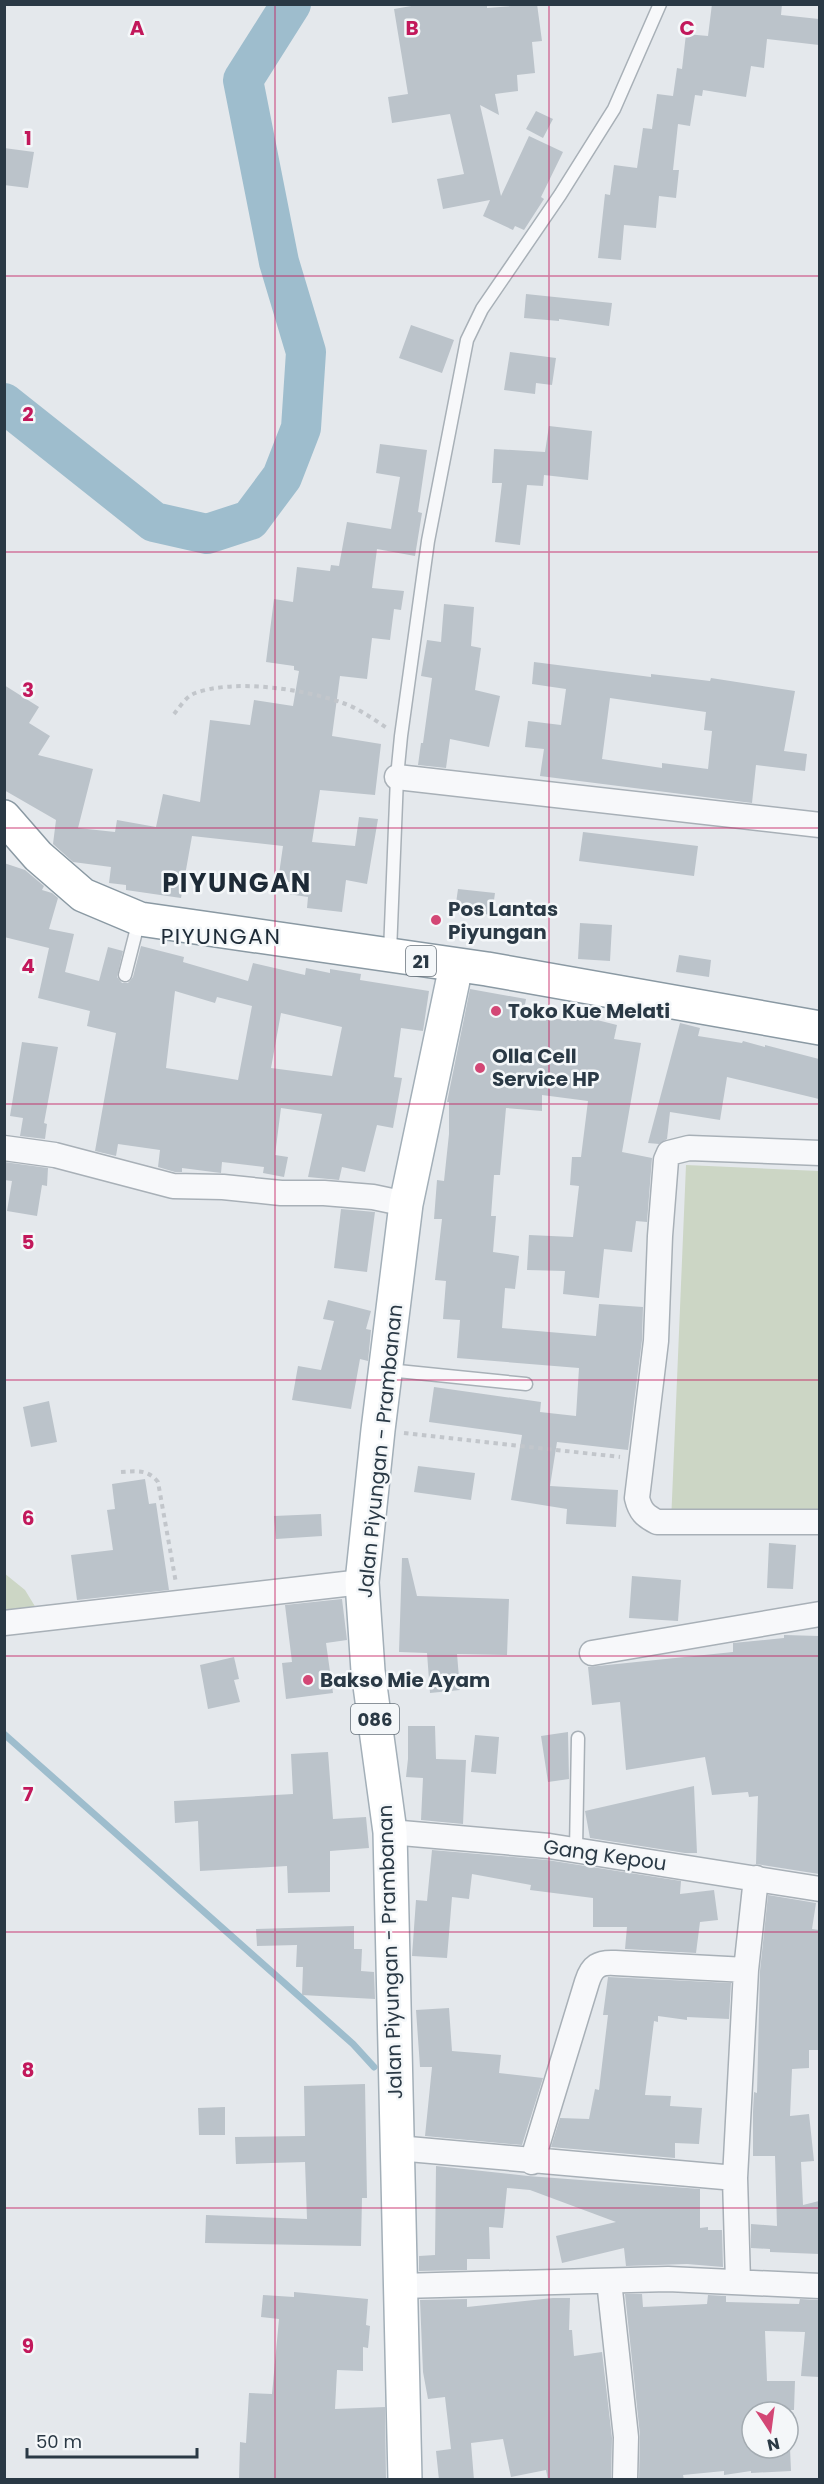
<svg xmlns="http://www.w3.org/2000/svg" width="824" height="2484" font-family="Poppins,sans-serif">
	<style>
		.green { fill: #ccd6c5 }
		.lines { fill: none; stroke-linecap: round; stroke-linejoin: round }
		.stream { stroke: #9ebdcd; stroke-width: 7 }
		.river { stroke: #9ebdcd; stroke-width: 40 }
		.building { fill: #bbc3ca; fill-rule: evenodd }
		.service-casing { stroke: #a8b0b7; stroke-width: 15 }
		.minor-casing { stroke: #a8b0b7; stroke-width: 27 }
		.primary-casing { stroke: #a3afb8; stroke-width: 36 }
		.trunk-casing { stroke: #8a99a3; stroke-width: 36 }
		.path { stroke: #c2c6cb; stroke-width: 4; stroke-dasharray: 4.5 4.5; stroke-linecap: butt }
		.service { stroke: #f7f8fa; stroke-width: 12 }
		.minor { stroke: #f7f8fa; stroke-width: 24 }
		.primary { stroke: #fff; stroke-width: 33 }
		.trunk { stroke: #fff; stroke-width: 33 }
		.grid { fill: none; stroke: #c2185b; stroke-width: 1.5; stroke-opacity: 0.55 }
		.poi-dot { fill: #d34775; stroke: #f4f7f9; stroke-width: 2 }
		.labels { text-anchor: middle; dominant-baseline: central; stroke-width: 5; stroke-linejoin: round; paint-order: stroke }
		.shield { fill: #f4f7f9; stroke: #67727b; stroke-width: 1.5 }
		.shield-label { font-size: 18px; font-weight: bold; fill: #2a3945 }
		.poi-label { font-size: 20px; font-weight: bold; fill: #2a3945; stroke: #f4f7f9; text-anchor: start }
		.street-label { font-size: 20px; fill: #2a3945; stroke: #f4f7f9 }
		.quarter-label { font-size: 22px; letter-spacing: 1.5px; fill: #1d2a36; stroke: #f4f7f9 }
		.district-label { font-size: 26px; font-weight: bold; letter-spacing: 1.5px; fill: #1d2a36; stroke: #f4f7f9 }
		.grid-label { font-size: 20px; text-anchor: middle; font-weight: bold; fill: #c2185b; stroke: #f4f7f9; stroke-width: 5; stroke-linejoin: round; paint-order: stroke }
	</style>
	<rect width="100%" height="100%" fill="#e4e8ec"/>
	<path class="green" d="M686 1165 819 1171V1529L671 1523Z
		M4 1573 25 1590 36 1608 5 1613Z"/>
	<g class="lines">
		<path class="stream" d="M4 1734 353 2044 374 2067"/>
		<path class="river" d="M4 403 154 522 207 534 250 520 282 477 301 428 306 352 279 262 243 80 291 4"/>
	</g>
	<path class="building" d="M423 4H487V8L537 4 542 41 532 42 535 73 517 75 518 91 495 94 499 115 480 105 501 196 529 136 563 152 541 197 544 199 524 230 515 226 513 230 483 216 490 200 443 209 437 179 464 174 450 114 392 123 388 97 408 94 394 9Z
		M712 4H782L781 15 819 19V45L767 39 764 68 751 66 746 97 703 90 702 96 695 95 690 126 678 124 673 170H679L676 198 659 196 656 228 624 225 621 260 598 258 605 194 610 195 614 165 637 168 643 128 652 129 657 94 673 96 677 68 682 69 686 34 708 36Z
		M536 111 553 119 543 138 526 129Z
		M4 148 34 152 28 188 4 185Z
		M526 294 612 303 609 326 559 319V321L524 318Z
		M411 325 454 340 442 373 399 358Z
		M510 352 556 358 552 385 536 383 535 394 504 390Z
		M549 426 592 431 588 480 544 475 543 486 527 485 520 545 495 542 502 483H492L494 449 545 452Z
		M380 444 427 450 418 512 422 513 415 556 377 549 372 588 404 591 401 610 394 609 390 640 372 638 367 679 340 676 332 736 381 744 375 795 320 790 312 842 355 846 359 817 378 819 367 884 346 880 342 912 307 908 308 897 288 894 290 882 278 881 283 846 192 836 181 898 126 890V885L109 883 111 867 73 862 53 844 56 820 4 790V685L39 707 29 723 50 736 38 755 93 769 78 828 115 832 117 820 156 827 163 794 200 802 210 720 250 725 254 700 293 706 299 671 294 670V666L266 662 274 599 293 602 297 567 330 571 331 565 339 566 347 522 391 529 400 477 376 473Z
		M444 604 474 607 471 646 481 648 475 690 500 696 489 747 450 739 446 768 418 765 421 743H423L432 678 421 676 427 640 441 642Z
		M534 662 651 677V674L710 681 711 678 795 691 784 751 807 754 805 771 756 765 752 803 540 776 544 749 525 747 528 721 561 725 566 689 532 684ZM610 698 706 712 704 730 712 731 708 769 662 763V768L602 759Z
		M583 832 698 846 694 876 579 861Z
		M4 863 25 870 44 886 42 890 52 893 58 898 49 929 74 934 65 972 99 981 108 947 123 951 117 977 122 983H128L133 977 141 946 184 957 183 962 248 981 253 963 305 975 306 968 330 973V969L361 974 360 980 429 991 423 1031 401 1028 394 1077 402 1078 393 1128 377 1125 365 1172 342 1167 339 1180 308 1177 322 1114 281 1108 275 1155 288 1157 284 1177 263 1173 264 1167 222 1162 221 1173 182 1168V1172H175L158 1167 160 1150 118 1144 116 1156 95 1151 116 1033 87 1026 90 1011 38 998 49 948 4 937ZM175 991 215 1003 217 997 252 1006 238 1080 166 1068ZM281 1013 342 1027 332 1076 271 1068Z
		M458 889 495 893 492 915 455 910Z
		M580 923 612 925 610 961 578 959Z
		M679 955 711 960 709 977 676 972Z
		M470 989 526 999 523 1015 576 1021 577 1015 617 1025 614 1039 641 1043 622 1152 652 1158 647 1222 636 1221 632 1252 604 1249 599 1298 563 1294 565 1271 527 1270 529 1235 573 1237 579 1186 570 1185 572 1157H581L588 1101 542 1095V1111L506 1108 500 1175H494L491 1216H496L493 1252 519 1256 515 1289 505 1288 502 1328 596 1336 599 1304 643 1307 642 1340 628 1450 557 1442 550 1486 618 1490 616 1527 566 1524 567 1509 511 1500 522 1435 429 1422 434 1387 541 1402 540 1412 576 1416 579 1368 457 1358 460 1320 443 1319 446 1281 435 1280 442 1219H434L437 1180 444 1181 449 1134V1102H447Z
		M680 1023 700 1028 698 1036 742 1043 743 1041 765 1047V1045L819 1059V1099L727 1077 720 1120 670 1112 667 1139 659 1144 648 1143Z
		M22 1042 58 1047 44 1123 47 1124 45 1139 20 1136 23 1118 10 1116Z
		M4 1162 48 1168 47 1186 42 1185 37 1216 7 1211 12 1181 4 1180Z
		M341 1209 375 1212 367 1272 334 1268Z
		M328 1300 371 1311 366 1329 371 1330 368 1361 360 1359 351 1409 292 1400 298 1366 321 1370 334 1321 323 1319Z
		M49 1401 57 1442 31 1447 23 1407Z
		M418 1466 475 1473 471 1500 414 1492Z
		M145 1479 149 1504 156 1503 169 1590 77 1600 71 1555 113 1550 107 1510 115 1509 112 1484Z
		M321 1514 322 1536 276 1539 274 1516Z
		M769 1543 796 1545 793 1589 767 1588Z
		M402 1558H408L417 1596 509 1599 507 1655 457 1654 460 1690 430 1693 427 1653 399 1652Z
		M632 1576 681 1580 678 1621 629 1618Z
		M342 1599 347 1640 326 1643 333 1693 286 1699 282 1663 292 1662 285 1605Z
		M784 1635 819 1636V1874L756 1864 758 1796 749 1797 748 1792 712 1795 705 1757 626 1770 620 1702 592 1705 588 1667 733 1652V1643L784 1638Z
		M234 1657 239 1679 234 1680 240 1702 208 1709 200 1665Z
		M408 1726H435L436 1759 466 1760 463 1824 421 1820 423 1778 406 1777 408 1759Z
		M568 1732 569 1779 548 1782 541 1736Z
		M475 1735 499 1737 496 1774 471 1772Z
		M328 1752 333 1819 366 1817 369 1848 330 1851V1892L288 1893 287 1866 200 1871 198 1821 175 1823 174 1801 293 1794 291 1754Z
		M694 1786 697 1853H685L590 1838 585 1811Z
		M432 1850 547 1860 681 1881 680 1894 714 1890 718 1920 700 1922 696 1953 625 1949 627 1927H593V1898L530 1890 531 1885 472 1874 469 1899 452 1897 447 1958 412 1956 416 1900 427 1901Z
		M768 1895 816 1903 812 1929 819 1930V2050H809V2068L792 2069 790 2116 809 2114 814 2161 801 2162 803 2205 819 2201V2254L770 2252V2249L751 2248V2224L777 2226 775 2156H753V2112L754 2092 757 2093 760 1971Z
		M354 1926V1949H362L361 1971 374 1972 375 1999 302 1995 303 1967H296L297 1945 257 1946 256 1929Z
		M608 1977 731 1983 729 2019 687 2017V2020L658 2016V2022L654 2021 645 2095 671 2096 670 2106 702 2108 699 2144 675 2143V2158L551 2147 560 2118 589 2119 595 2089 599 2090 608 2015H603Z
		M449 2008 452 2051 501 2055 499 2073 543 2078 522 2145 425 2136 432 2067H420L416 2010Z
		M365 2084 367 2198H362L361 2246 205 2243 206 2215 307 2219 305 2162 236 2164 235 2137 305 2136 304 2086Z
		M225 2107V2135H199L198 2108Z
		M436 2166 528 2176 700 2189V2228L708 2227V2230H722L723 2267 687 2264 626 2266 624 2248 562 2263 556 2236 616 2222 530 2190 507 2188 503 2228 489 2227 490 2259H467V2270L419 2271V2256L435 2255Z
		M294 2292 368 2299 366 2325 370 2326 368 2348 363 2347V2371L337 2370 335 2409 385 2407 386 2480H239L240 2442 246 2443 249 2393 272 2394 279 2319 261 2317 263 2295 294 2297Z
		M625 2294H642L643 2307 707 2304 708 2295 726 2296V2302L799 2304 800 2299 819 2300V2377L801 2376 805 2332 765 2331 767 2381H795L794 2410 752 2409V2448H790L791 2471 751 2473V2471L724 2475V2471L683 2475 684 2480H639L640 2435Z
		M553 2298H570L569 2330H572L574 2356 602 2352 612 2438 611 2480H548L546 2470 511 2477 503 2439 471 2443 474 2480H439L436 2451 451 2449 445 2397 428 2399 423 2372 420 2300 467 2299V2307Z"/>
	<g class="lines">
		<defs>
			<path id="service" d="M390 952 397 777 401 736 428 541 467 340 482 309 560 195 614 109 660 4
				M125 975 139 920
				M388 1370 526 1384
				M576 1850 578 1738"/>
			<path id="minor" d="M397 777 820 825
				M4 1148 55 1155 173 1186 223 1187 281 1193H324L373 1197 406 1204
				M820 1153 689 1148 669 1153 666 1160 660 1236 656 1341 637 1498C640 1511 645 1516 657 1522H820
				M4 1623 362 1582
				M592 1653 820 1614
				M390 1832 549 1846 820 1889
				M397 2148 735 2178
				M532 2162 587 1982C592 1966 599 1962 615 1963L746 1970
				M609 2281 626 2437 625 2480
				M738 2282 735 2178 746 1970 756 1878
				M400 2286 668 2279 820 2286"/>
			<path id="primary" d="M405 2480 390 1832 368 1671 362 1582 378 1430 406 1204 456 966"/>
			<path id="trunk" d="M4 817 38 856 83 895 140 919 487 969 820 1028"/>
		</defs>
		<use href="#service" class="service-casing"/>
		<use href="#minor" class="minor-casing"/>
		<use href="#primary" class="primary-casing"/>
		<use href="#trunk" class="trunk-casing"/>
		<path class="path" d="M174 714C179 708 186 697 193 694 232 678 304 689 343 703 358 708 373 719 387 728
			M404 1433 620 1457
			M121 1472C136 1471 148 1469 158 1482L176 1583"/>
		<use href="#service" class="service"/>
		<use href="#minor" class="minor"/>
		<use href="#primary" class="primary"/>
		<use href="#trunk" class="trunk"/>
	</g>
	<path class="grid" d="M275 4V2480M549 4V2480M4 276H820M4 552H820M4 828H820M4 1104H820M4 1380H820M4 1656H820M4 1932H820M4 2208H820"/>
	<g class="poi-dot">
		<circle cx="436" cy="920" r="6"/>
		<circle cx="496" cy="1011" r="6"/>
		<circle cx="480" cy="1068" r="6"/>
		<circle cx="308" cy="1680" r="6"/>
	</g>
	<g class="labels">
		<g class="shield">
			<rect x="406" y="946" width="30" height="30" rx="4.5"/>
			<rect x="351" y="1704" width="48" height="30" rx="4.5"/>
		</g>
		<g class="shield-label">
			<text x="421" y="961">21</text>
			<text x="375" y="1719">086</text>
		</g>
		<g class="poi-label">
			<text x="448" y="909">Pos Lantas<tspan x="448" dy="23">Piyungan</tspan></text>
			<text x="508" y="1011">Toko Kue Melati</text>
			<text x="492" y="1056">Olla Cell<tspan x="492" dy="23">Service HP</tspan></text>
			<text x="320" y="1680">Bakso Mie Ayam</text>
		</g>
		<g class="street-label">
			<text transform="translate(380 1451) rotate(-84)">Jalan Piyungan - Prambanan</text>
			<text transform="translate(605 1855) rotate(8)">Gang Kepou</text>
			<text transform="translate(390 1952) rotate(-92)">Jalan Piyungan - Prambanan</text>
		</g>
		<g class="quarter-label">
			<text x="221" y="936">PIYUNGAN</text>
		</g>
		<g class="district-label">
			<text x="237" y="883">PIYUNGAN</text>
		</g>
	</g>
	<g class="grid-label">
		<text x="137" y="35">A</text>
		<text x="412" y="35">B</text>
		<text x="687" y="35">C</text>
		<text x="28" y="145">1</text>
		<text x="28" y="421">2</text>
		<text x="28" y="697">3</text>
		<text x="28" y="973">4</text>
		<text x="28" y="1249">5</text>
		<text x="28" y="1525">6</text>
		<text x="28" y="1801">7</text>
		<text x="28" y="2077">8</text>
		<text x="28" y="2353">9</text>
	</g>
	<rect width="824" height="2484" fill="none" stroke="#2a3945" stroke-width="12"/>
	<g transform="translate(770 2430) rotate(167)"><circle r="28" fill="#f4f7f9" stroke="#a3abb1" stroke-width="1.5"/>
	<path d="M0-4.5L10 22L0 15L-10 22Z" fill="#d34775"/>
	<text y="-9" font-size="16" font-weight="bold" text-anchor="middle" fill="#2a3945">N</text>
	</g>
	<path d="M27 2448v9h170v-9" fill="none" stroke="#2a3945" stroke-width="3"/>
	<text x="36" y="2448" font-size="18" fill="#2a3945" stroke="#f4f7f9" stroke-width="4.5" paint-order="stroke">50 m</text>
</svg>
